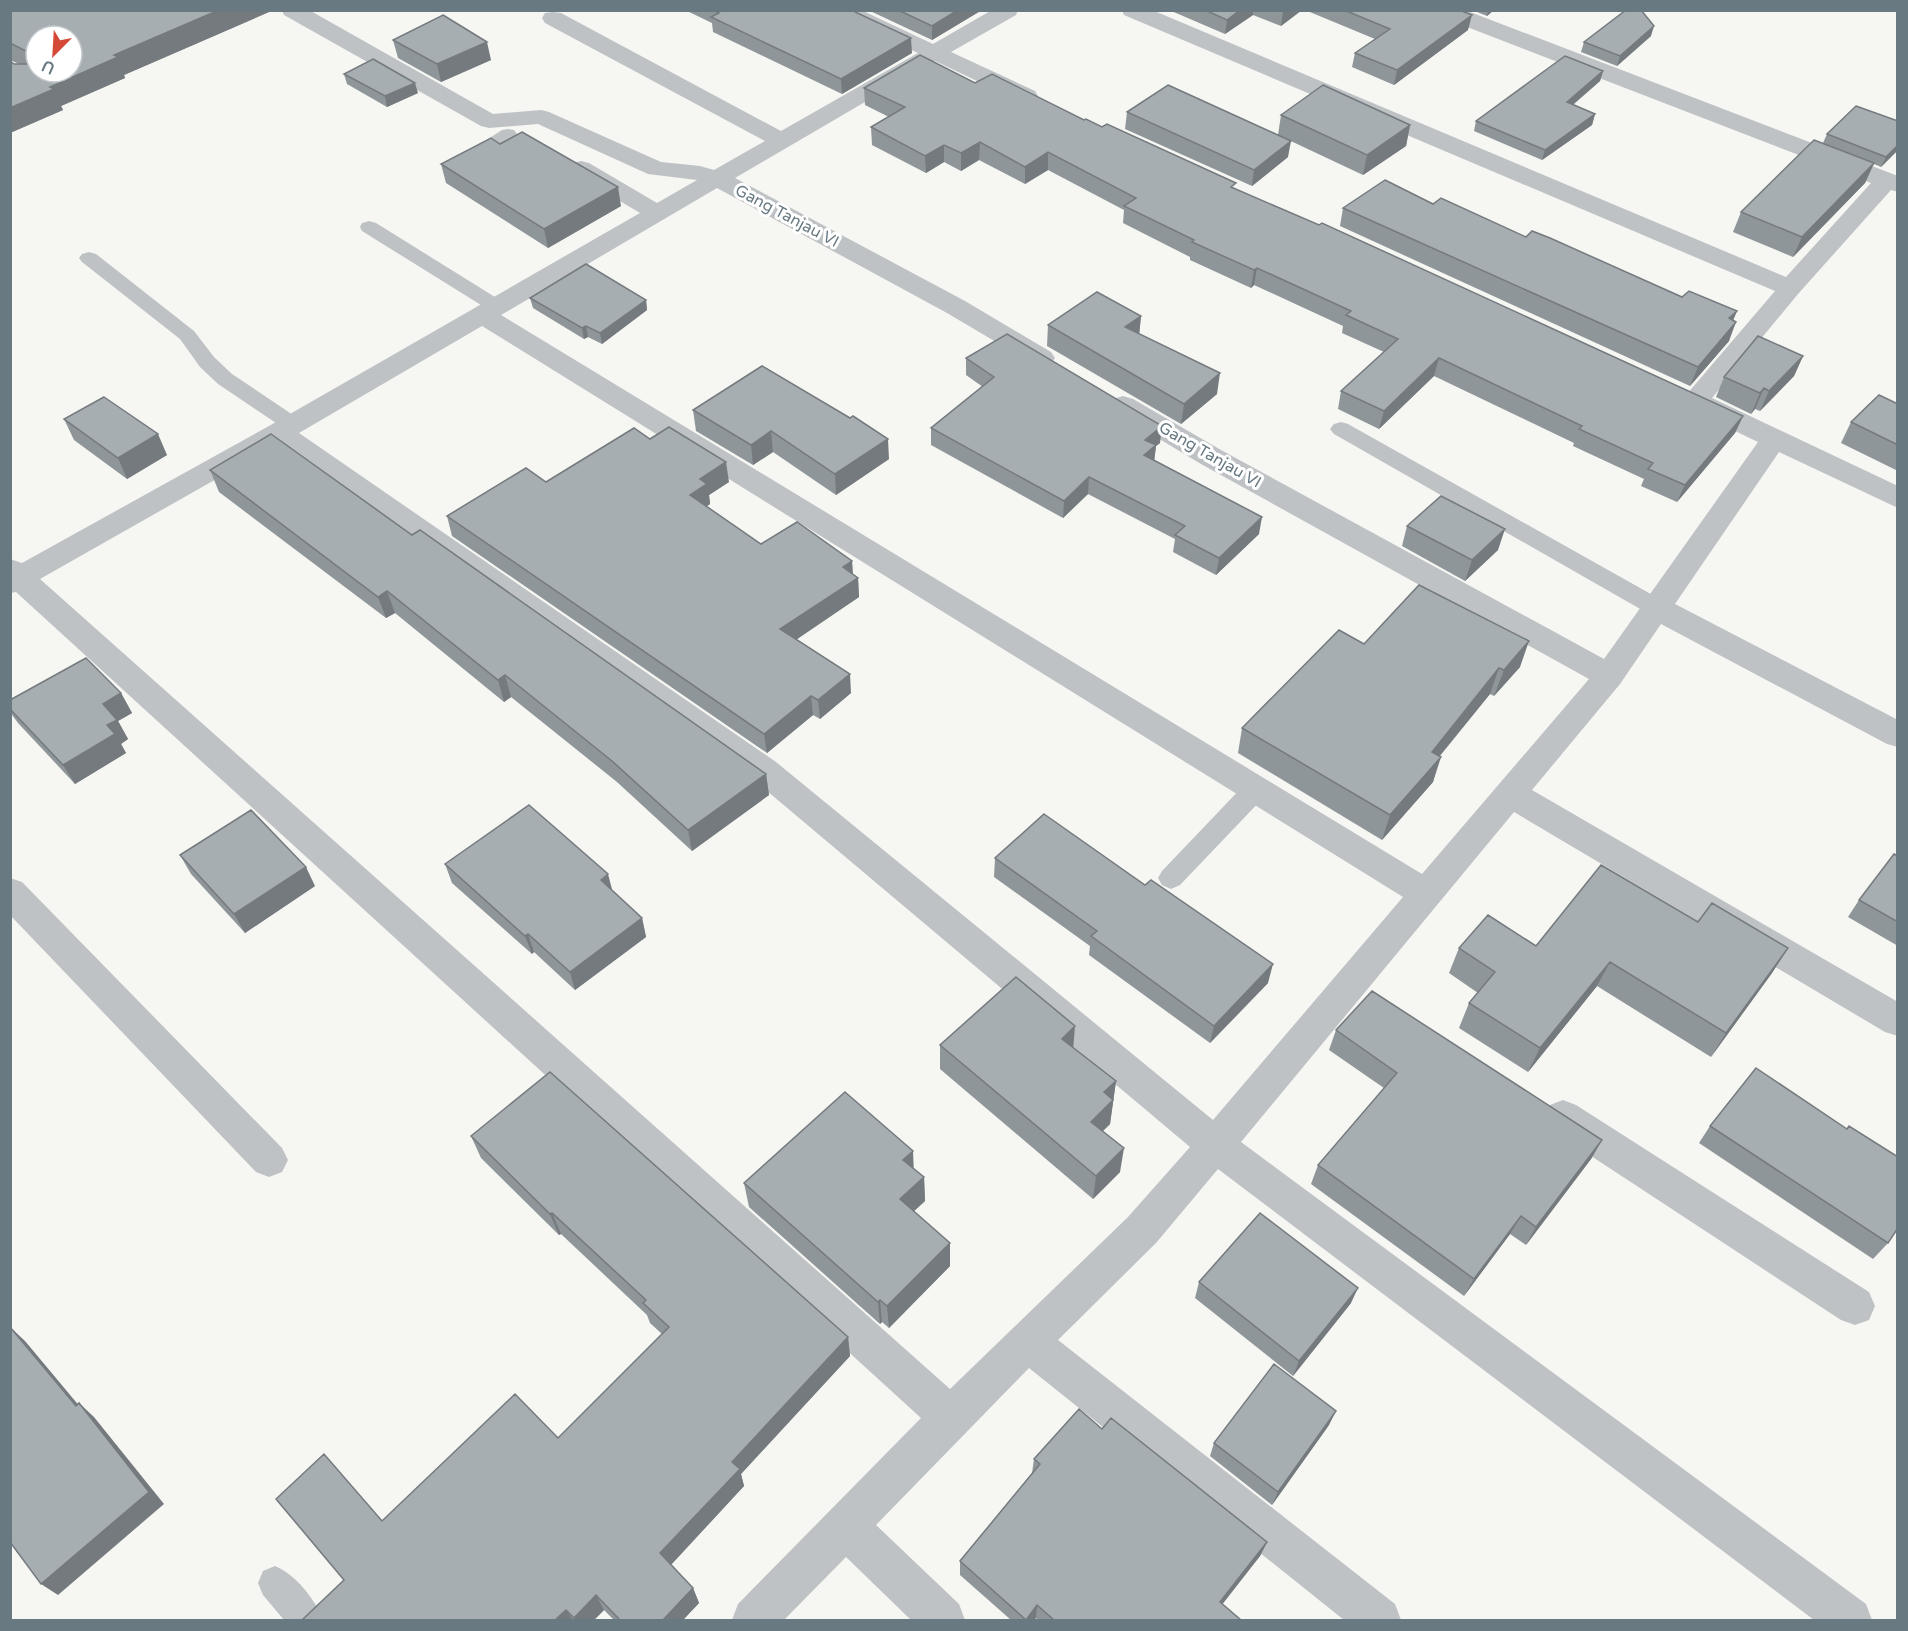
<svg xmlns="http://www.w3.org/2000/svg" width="1908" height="1631" font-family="'Varela Round',sans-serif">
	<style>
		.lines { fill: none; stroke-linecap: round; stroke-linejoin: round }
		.service { fill: #bec2c5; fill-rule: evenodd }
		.minor { fill: #bec2c5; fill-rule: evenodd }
		.wall { fill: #8f9699 }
		.shaded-wall { fill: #747a7d }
		.building { fill: #a6aeb2; stroke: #747a7d; stroke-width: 1.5; fill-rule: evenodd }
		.labels { text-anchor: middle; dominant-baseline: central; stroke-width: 6; stroke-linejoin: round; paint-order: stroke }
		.street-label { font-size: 16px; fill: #687982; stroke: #fff }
	</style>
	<rect width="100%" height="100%" fill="#f6f6f3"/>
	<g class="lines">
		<path class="service" d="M508 129 514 130 517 134 514 138 474 164H462L459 160 462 156 502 130Z
			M369 221 376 223 503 302 506 306 503 310H489L362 231 360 227 362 223Z
			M89 252 96 254 194 331 214 357 232 374 299 419 303 424 299 429 292 431 285 429 218 384 200 367 180 339 82 262 79 258 82 254Z
			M1341 422 1348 424 1665 602 1669 608 1665 614 1657 616 1649 614 1334 434 1330 429 1334 424Z
			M1255 780 1264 783 1268 790 1264 797 1180 885 1171 889 1162 885 1158 878 1162 871 1246 783Z
			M275 1566C295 1574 316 1600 323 1620H284L263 1595 258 1583 263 1571Z"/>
		<path class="minor" d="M282 10H309L493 114 541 110 549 112 661 162 700 166 714 170 765 141 545 23 542 18 545 13 553 12 561 13 781 131 918 53 835 15 833 10H861L933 44 992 10H1018L1016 15 951 52 1035 91 1038 96 1035 101 1027 103 1019 101 935 61 735 178 965 301 1051 352 1055 358 1051 364 1042 366 1033 364 947 313 717 188 501 315 1422 874 1589 679 1201 464 1113 411 1109 405 1113 399 1123 396 1133 399 1221 450 1604 659 1758 442 1685 407 1681 401 1775 291 1124 15 1122 10H1152L1786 277 1871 183 1436 15 1434 10H1465L1898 176V192L1891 190 1798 294 1712 398 1898 486V508L1779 452 1675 604 1898 720V747L1887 744 1661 624 1620 684 1532 790 1898 1002V1036L1885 1032 1514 812 1241 1142 1866 1604 1872 1620H1814L1218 1169 1156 1243 1058 1340 1395 1604 1401 1620H1344L1029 1368 876 1525 959 1604 965 1620H911L846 1557 784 1620H732L738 1604 921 1418 16 592 10 593V559L22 563 269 426 640 213 573 173 569 168 573 163 581 161 589 163 657 203 697 180 648 174 538 124 489 128 481 126 284 15ZM482 326 1403 897 1213 1120 776 762 299 433ZM278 444 754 780 1190 1147 1128 1217 950 1389 40 579Z
			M10 878 22 882 282 1148 288 1160 282 1172 269 1177 256 1172 10 915Z
			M1563 1100 1576 1105 1869 1292 1875 1306 1869 1320 1855 1325 1841 1320 1550 1129 1544 1117 1550 1105Z"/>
	</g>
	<path class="wall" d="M10 10H269V12L124 75 125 78 61 106 63 110 10 133V61L14 64H19L10 60Z
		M685 10H851L912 53 842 94 713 32 712 23Z
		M868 10H982L932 40Z
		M1169 10H1302L1281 26 1253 15 1225 34Z
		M1305 10H1459L1468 30 1394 85 1352 67 1355 53 1375 39Z
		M1472 10H1494L1487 16Z
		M1651 36 1617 66 1581 52 1584 42Z
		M393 40 491 60 441 82 398 58Z
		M1603 71 1600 81 1573 105 1595 114 1592 125 1542 160 1474 131 1476 121Z
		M344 74 418 93 387 107 347 84Z
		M975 83 1084 120 1102 127 1235 189 1743 416 1735 433 1677 502 1641 486 1644 479 1573 446 1574 443 1434 376 1379 429 1338 409 1341 391 1384 352 1342 333 1343 326 1254 285 1251 288 1190 260V257L1123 223 1124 210 1048 170 1025 184 979 160 961 171 944 162 926 173 872 145 871 127 889 117 865 105 864 88Z
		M1127 112 1288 157 1252 186 1125 129Z
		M1281 115 1410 125 1406 146 1363 175 1278 135Z
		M1898 121V150L1881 167 1874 164 1865 183 1793 257 1733 232 1741 212 1823 143 1827 134Z
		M500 144 621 206 548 248 446 183 441 164Z
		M1343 208 1526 237 1682 297 1737 311 1733 320 1729 341 1690 386 1340 226Z
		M530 298 646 300 647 310 602 344 588 337 584 339 533 308Z
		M1141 316 1139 334 1217 394 1181 424 1047 346 1048 325Z
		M1803 356 1794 376 1760 411 1755 409 1751 414 1716 397 1724 377Z
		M966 358 1160 443 1156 446 1154 461 1259 534 1216 575 1173 552 1175 539 1088 494 1063 518 931 445V428L983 387 966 375Z
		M1898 404V471L1841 443 1851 422Z
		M693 410 889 459 836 495 773 452 753 465 696 431Z
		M64 419 167 455 127 479 74 440Z
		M650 439 729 482 709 495 710 504 706 507 761 544 852 561 853 574 858 578 859 597 796 640 851 693 820 719 813 715 767 753 452 536 447 516 546 482Z
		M210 470 766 774 769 795 692 851 617 782 511 697 504 702 395 613 386 618 219 492Z
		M1407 526 1498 550 1465 581 1402 546Z
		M1364 644 1520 667 1494 696 1490 694 1440 756 1433 782 1382 840 1238 753 1242 728Z
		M121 693 132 713 118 721 128 739 121 744 126 753 75 784 18 723 10 712V700Z
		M180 855 315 886 245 933 191 874Z
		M1898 856V946L1848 917 1859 900Z
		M995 858 1268 983 1210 1043 1089 955 1090 946 994 877Z
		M445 864 613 892 642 918 646 937 575 990 534 952 532 954 452 883Z
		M1698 922 1788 948 1772 973 1711 1057 1597 986 1528 1072 1459 1028 1469 1003 1478 993 1449 973 1459 948 1536 946Z
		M1336 1030 1602 1140 1591 1159 1526 1245 1510 1234 1464 1296 1311 1184 1318 1165 1384 1088 1329 1050Z
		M940 1045 1073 1047 1116 1081 1110 1124 1103 1131 1120 1172 1093 1199 940 1069Z
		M1710 1126 1847 1129 1888 1243 1873 1259 1699 1143Z
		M471 1136 848 1337 850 1356 741 1474 744 1486 671 1565 693 1588 699 1603 683 1620H614L604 1610 594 1620H302L344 1580 382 1521 558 1438 662 1334 650 1323 647 1315 561 1234 559 1235 481 1158Z
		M914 1169 924 1177 925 1201 914 1211 950 1266 889 1328 882 1322 880 1324 749 1207 744 1183Z
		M1199 1282 1351 1303 1293 1376 1195 1298Z
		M1329 1425 1272 1505 1210 1456 1214 1443Z
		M1102 1429 1267 1542 1260 1556 1222 1604 1241 1620H1038L1036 1618 1034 1620H1011L960 1575V1561L1032 1473 1034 1459Z"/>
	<path class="shaded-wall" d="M219 10H269V12L124 75 125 78 61 106 63 110 10 133V108L50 87 114 55Z
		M958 10H982L932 40V26Z
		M1240 10H1253V15L1225 34 1227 20Z
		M1284 10H1302L1281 26 1283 11Z
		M1488 10H1494L1487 16Z
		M1472 15 1468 30 1394 85 1397 70Z
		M1654 26 1651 36 1617 66 1620 56Z
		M911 38 912 53 842 94 841 79Z
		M487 42 491 60 441 82 437 64Z
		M1603 71 1600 81 1564 112 1567 102Z
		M415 83 418 93 387 107 385 96Z
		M1595 114 1592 125 1542 160 1545 150Z
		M1410 125 1406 146 1363 175 1367 155Z
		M1291 141 1288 157 1252 186 1254 170Z
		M980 142 979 160 961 171V153Z
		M944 145V162L926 173 925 156Z
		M1898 145V150L1881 167 1886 157Z
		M1048 152V170L1025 184V167Z
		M1874 163 1865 183 1793 257 1802 237Z
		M618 187 621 206 548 248 544 229Z
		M1257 268 1254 285 1251 288 1254 270Z
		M646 300 647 310 602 344 600 333Z
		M1737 311 1729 330V318Z
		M1141 316 1139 336 1125 327Z
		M1736 322 1729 341 1690 386 1698 367Z
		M586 326 588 337 584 339 582 328Z
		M1803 356 1794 376 1760 411 1769 391Z
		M1439 358 1434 376 1379 429 1384 411Z
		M1220 373 1217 394 1181 424 1184 404Z
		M1764 388 1755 409 1751 414 1760 393Z
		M1743 416 1735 433 1677 502 1685 485Z
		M1162 426 1160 443 1156 446 1154 462 1144 456 1145 440Z
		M771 431 773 452 753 465 751 445Z
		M158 434 167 455 127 479 118 458Z
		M888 439 889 459 836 495 835 474Z
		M726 462 729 482 709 495 710 504 693 515 690 495 700 479Z
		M1089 477 1088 494 1063 518 1064 501Z
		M1262 517 1259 534 1216 575 1219 558Z
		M1505 529 1498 550 1465 581 1472 560Z
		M852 561 853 581 858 578 859 597 782 649 780 629 843 567Z
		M387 591 395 613 386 618 378 597Z
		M1529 641 1520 667 1494 696 1504 670Z
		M1499 668 1490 694 1423 776 1432 752Z
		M850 674 851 693 820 719 818 700Z
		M505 675 511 697 504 702 498 680Z
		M121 693 132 713 118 721 128 739 121 744 126 753 75 784 63 765 103 704Z
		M811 696 813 715 767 753 764 734Z
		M1441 757 1433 782 1382 840 1390 815Z
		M766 774 769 795 692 851 688 830Z
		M306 867 315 886 245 933 234 914Z
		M608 874 613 893 601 880Z
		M642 918 646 937 575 990 570 972Z
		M528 934 534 952 532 954 525 936Z
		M1788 948 1772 973 1711 1057 1726 1033Z
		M1610 962 1597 986 1528 1072 1540 1048Z
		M1273 964 1268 983 1210 1043 1214 1026Z
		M1075 1026 1073 1051 1062 1039Z
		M1116 1081 1110 1124 1088 1145 1091 1122 1104 1092Z
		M1602 1140 1591 1159 1526 1245 1536 1227Z
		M1124 1148 1120 1172 1093 1199 1096 1176Z
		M913 1151 914 1175 903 1160Z
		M924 1177 925 1201 901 1223 900 1199Z
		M552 1213 561 1234 559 1235 550 1214Z
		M1521 1216 1510 1234 1464 1296 1474 1279Z
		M950 1243V1266L889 1328 887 1306Z
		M1358 1288 1351 1303 1293 1376 1299 1361Z
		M880 1300 882 1322 880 1324 878 1302Z
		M10 1327 25 1341 91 1420 76 1406Z
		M848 1337 850 1356 741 1474 744 1486 667 1569 660 1553 732 1462Z
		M79 1403 94 1417 164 1504 58 1595 41 1584Z
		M1336 1411 1329 1425 1272 1505 1278 1492Z
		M1267 1542 1260 1556 1214 1615 1220 1602Z
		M693 1588 699 1603 683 1620H663Z
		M596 1595 604 1610 594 1620H575L574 1618Z
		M1037 1605 1036 1618 1034 1620H1025Z
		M566 1610 573 1620H555Z"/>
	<path class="building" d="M10 10H219L114 55 118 57 50 87 54 89 10 108V61L14 64H27L33 58 28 52 10 43ZM36 36H72V72H36Z
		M713 10H851L911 38 841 79 711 17 719 13Z
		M898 10H958L932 26Z
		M1205 10H1240L1227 20Z
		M1344 10H1459L1472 15 1397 70 1355 53 1390 29Z
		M1626 10H1641L1654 26 1620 56 1584 42Z
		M443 15 487 42 437 64 393 40Z
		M920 55 975 83 992 74 1084 120 1086 119 1102 127 1107 124 1236 183 1231 187 1319 225 1322 223 1743 416 1685 485 1648 469 1653 463 1579 429 1582 426 1439 358 1384 411 1341 391 1398 339 1346 315 1351 311 1257 268 1254 270 1192 242 1194 240 1124 206 1136 198 1048 152 1025 167 980 142 961 153 944 145 925 156 871 127 905 107 864 88Z
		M1565 56 1603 71 1567 102 1595 114 1545 150 1476 121Z
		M373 59 415 83 385 96 344 74Z
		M1168 85 1291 141 1254 170 1127 112Z
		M1323 85 1410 125 1367 155 1281 115Z
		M1856 106 1898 121V145L1886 157 1827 134Z
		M522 132 618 187 544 229 441 164 491 138 500 144Z
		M1814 140 1874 163 1802 237 1741 212Z
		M1385 180 1433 204 1441 198 1526 237 1532 231 1550 238 1682 297 1689 291 1737 311 1729 318 1736 322 1698 367 1343 208Z
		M586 264 646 300 600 333 586 326 582 328 530 298Z
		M1097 292 1141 316 1125 327 1220 373 1184 404 1048 325Z
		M1007 334 1162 426 1145 440 1156 445 1144 455 1262 517 1219 558 1175 535 1185 526 1089 477 1064 501 931 428 994 377 966 358Z
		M1758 336 1803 356 1769 391 1764 388 1760 393 1724 377Z
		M762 366 850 418 853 416 888 439 835 474 771 431 751 445 693 410Z
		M1879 395 1898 404V445L1851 422Z
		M104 397 158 434 118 458 64 419Z
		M669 427 726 462 700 479 707 484 690 495 761 544 797 522 852 561 843 567 858 578 780 629 850 674 818 700 811 696 764 734 447 516 526 468 546 482 634 428 650 439Z
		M271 434 412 535 420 530 766 774 688 830 612 761 505 675 498 680 387 591 378 597 210 470Z
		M1441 496 1505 529 1472 560 1407 526Z
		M1419 585 1529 641 1504 670 1499 668 1432 752 1441 757 1390 815 1242 728 1339 630 1364 644Z
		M86 658 121 693 103 704 117 720 107 725 115 734 63 765 10 709V700Z
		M529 805 608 874 601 880 642 918 570 972 528 934 525 936 445 864Z
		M251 810 306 867 234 914 180 855Z
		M1044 814 1145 885 1151 880 1273 964 1214 1026 1091 936 1097 931 995 858Z
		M1894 854 1898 856V922L1859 900Z
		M1601 865 1698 922 1712 903 1788 948 1726 1033 1610 962 1540 1048 1469 1003 1495 972 1459 948 1488 915 1536 946Z
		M1016 977 1075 1026 1062 1039 1116 1081 1104 1092 1113 1100 1091 1122 1124 1148 1096 1176 940 1045Z
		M1372 991 1602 1140 1536 1227 1521 1216 1474 1279 1318 1165 1397 1073 1336 1030Z
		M1756 1068 1847 1129 1849 1126 1898 1157V1228L1888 1243 1710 1126Z
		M550 1072 848 1337 732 1462 740 1469 660 1553 693 1588 663 1620H620L596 1595 574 1618 566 1610 555 1620H302L344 1580 276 1499 324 1454 382 1521 515 1394 558 1438 669 1327 643 1303 646 1300 552 1213 550 1214 471 1136Z
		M845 1092 913 1151 903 1160 924 1177 900 1199 950 1243 887 1306 880 1300 878 1302 744 1183Z
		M1260 1213 1358 1288 1299 1361 1199 1282Z
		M10 1327 76 1406 79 1403 149 1492 41 1584 10 1542Z
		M1274 1364 1336 1411 1278 1492 1214 1443Z
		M1079 1409 1102 1429 1111 1418 1267 1542 1220 1602 1241 1620H1054L1037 1605 1026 1620 960 1561 1040 1464 1034 1459Z"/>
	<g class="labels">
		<g class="street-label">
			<text transform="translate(787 216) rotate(28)">Gang Tanjau VI</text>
			<text transform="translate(1210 455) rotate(30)">Gang Tanjau VI</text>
		</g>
	</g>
	<rect width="1908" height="1631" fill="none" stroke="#687982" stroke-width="24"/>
	<g transform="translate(54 54) rotate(204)"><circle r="28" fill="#ffffff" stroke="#c3c9cd" stroke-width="1.5"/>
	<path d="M0-4.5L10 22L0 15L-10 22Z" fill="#d44a36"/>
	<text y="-9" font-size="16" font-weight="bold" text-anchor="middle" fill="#687982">U</text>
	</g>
</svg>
